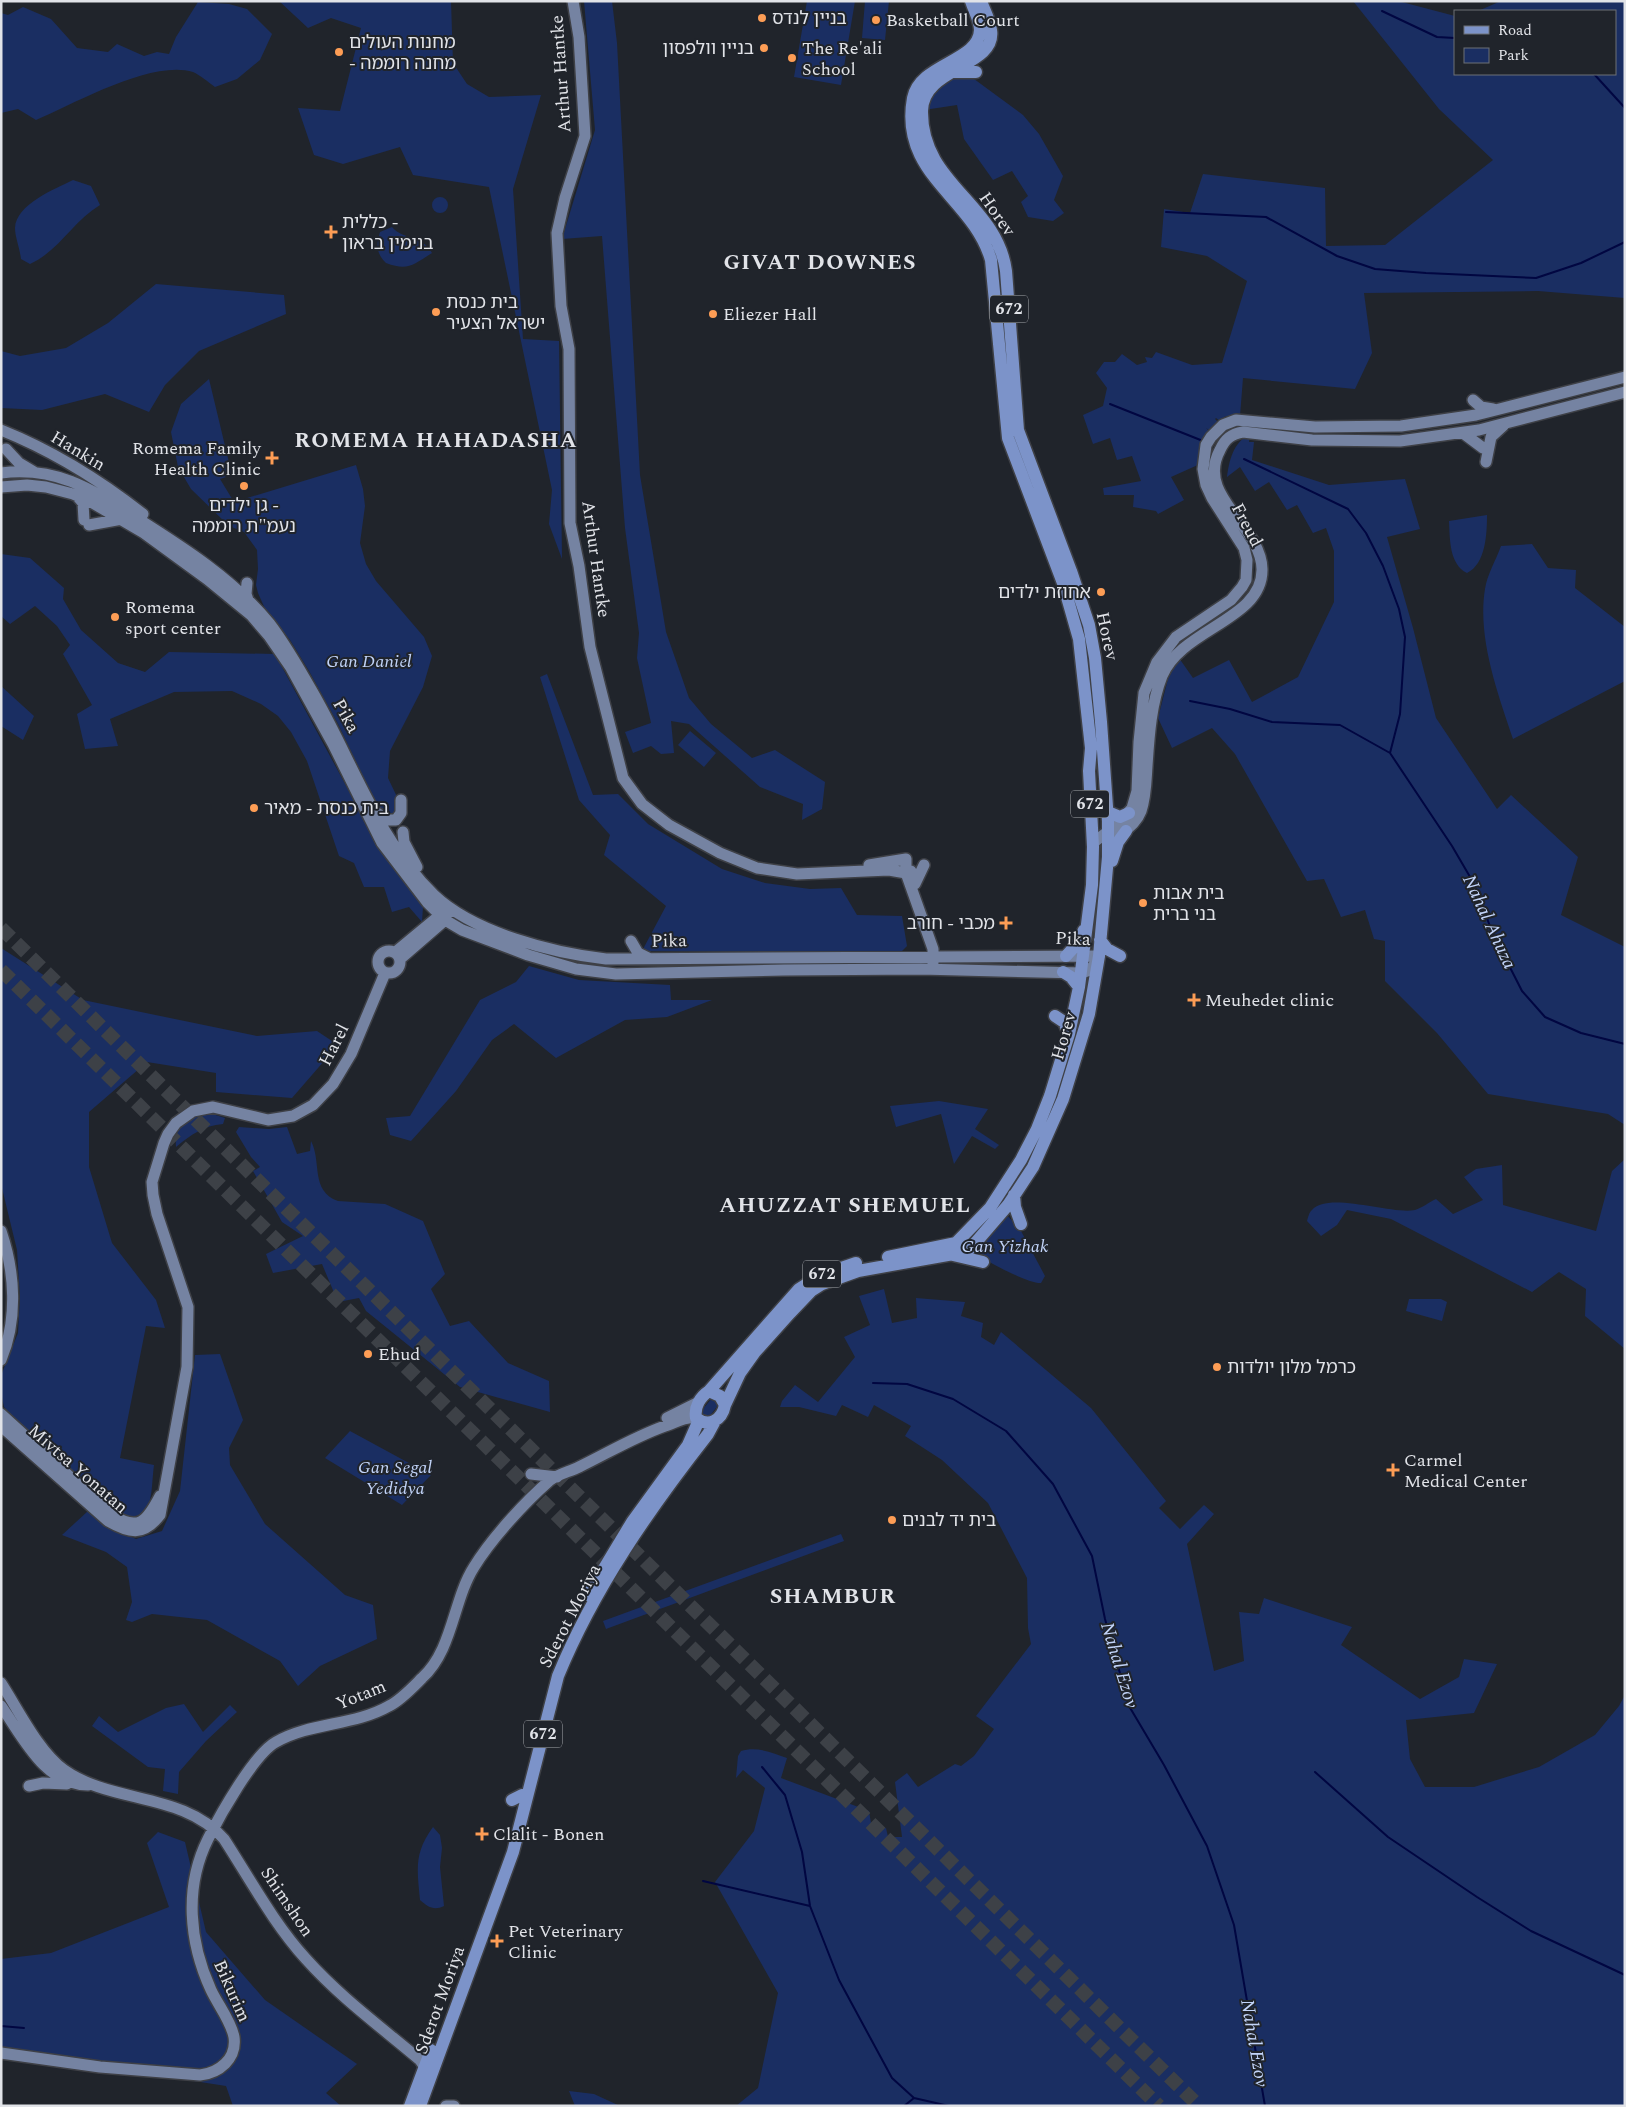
<svg xmlns="http://www.w3.org/2000/svg" width="1626" height="2107" font-family="Spectral,'Noto Sans Hebrew',serif">
	<style>
		.green { fill: #1a2e62 }
		.lines { fill: none; stroke-linecap: round; stroke-linejoin: round }
		.stream { stroke: #010641; stroke-width: 2 }
		.highway-tunnel { stroke: #3d4147; stroke-width: 14; stroke-dasharray: 14 7; stroke-linecap: butt }
		.secondary-casing { stroke: #3e4046; stroke-width: 14 }
		.primary-casing { stroke: #3e4046; stroke-width: 15 }
		.secondary { stroke: #7583a2; stroke-width: 11 }
		.primary { stroke: #7c93c9; stroke-width: 12 }
		.poi-dot { fill: #fd9d55; stroke: #20242b; stroke-width: 2 }
		.labels { text-anchor: middle; dominant-baseline: central; stroke-width: 4; stroke-linejoin: round; paint-order: stroke }
		.shield { fill: #20242b; stroke: #a7aaaf; stroke-width: 1 }
		.shield-label { font-size: 16px; font-weight: bold; fill: #e1e3e8 }
		.poi-label { font-size: 18px; fill: #e1e3e8; stroke: #20242b; text-anchor: start }
		.street-label { font-size: 18px; fill: #e1e3e8; stroke: #20242b }
		.park-label { font-size: 18px; font-style: italic; fill: #c1d3f8; stroke: #20242b }
		.water-label { font-size: 19px; font-style: italic; fill: #c2d4f9; stroke: #20242b }
		.district-label { font-size: 22px; font-weight: bold; letter-spacing: 1px; fill: #e1e3e8; stroke: #20242b }
	</style>
	<rect width="100%" height="100%" fill="#20242b"/>
	<path class="green" d="M279 1H451L453 63 467 84 489 97 541 95 513 189 523 339 559 341 562 559 549 524 552 490 489 187 413 175 400 147 343 164 314 155 298 108 340 111 361 28 331 18 308 28Z
		M584 1H612L617 43 640 475 666 632 689 698 711 724 752 758 775 750 825 782 822 809 802 820 803 804 760 787 689 724 671 721 674 753 661 754 651 746 633 753 625 732 651 723 637 658 639 633 625 528 602 236 562 239 595 130Z
		M807 1H855L841 85 794 77Z
		M865 1H889L885 40 862 38Z
		M1353 1H1398L1455 16V74H1615V11H1478L1501 1H1625V298L1538 291 1364 293 1372 353 1355 389 1243 378 1240 416 1232 419 1228 416 1224 417 1220 421 1216 418 1215 419 1219 423 1212 432 1206 428 1211 433 1200 464 1171 477 1184 500 1158 514 1156 511 1133 507 1134 495H1104L1103 488 1141 481 1132 456 1117 460 1110 438 1093 444 1083 415 1103 406 1107 388 1096 373 1104 362H1115L1122 354 1137 365 1147 362 1145 357 1152 358 1156 352 1192 365 1222 363 1247 281 1207 256 1161 247 1164 209 1190 213 1203 174 1325 188 1326 246 1385 245 1493 160 1439 109Z
		M198 2 229 4 247 9 272 34 260 60 237 79 215 87C208 82 200 75 193 72 153 59 75 103 36 120L18 109 1 113V13L8 15 23 7 51 19 77 48 108 52 117 44 144 56 157 52 169 54 176 37Z
		M949 76H970L1023 115 1039 134 1063 176 1054 200 1064 213 1053 221 1028 217 1021 202 1028 196 1012 171 993 180 964 139 957 105 924 110 930 95Z
		M73 180 91 186 100 205C73 221 59 251 30 264L21 259C20 249 15 237 15 228 16 204 55 189 73 180Z
		M432 205a8 8 0 1 1 16 0a8 8 0 1 1-16 0Z
		M392 227C403 240 424 236 432 253 413 265 408 271 386 263 376 253 376 245 380 232Z
		M156 284 284 295 286 314 199 351 165 385 149 412 105 394 42 410 1 408V351L20 356 66 348 108 323Z
		M209 379 232 475 220 479 234 502 356 465 363 489 365 506 360 543 366 564 376 581 424 637 432 656 423 687 390 751 388 778 399 801V808L391 818 380 812 338 724 309 671 290 640 266 611 258 593 256 585 258 569 257 550 244 532 229 526 191 489 178 467 171 432 181 404Z
		M1250 435 1249 442H1254L1252 460 1329 485 1405 479 1420 529 1387 537 1413 628 1436 718 1497 809 1511 795 1578 857 1561 915 1625 947V1125L1608 1114 1488 1094 1437 1033 1385 981V941L1374 939 1365 910 1341 917 1324 879 1307 881 1235 754 1212 728 1172 748 1158 718 1168 679 1179 658 1193 678 1229 660 1252 702 1298 677 1334 602V551L1326 528 1313 533 1297 505 1287 510 1269 482 1255 491 1240 467 1227 477C1229 462 1233 441 1250 435Z
		M1487 515C1487 533 1486 564 1467 573 1449 564 1450 539 1449 521Z
		M1532 544 1548 568 1576 570 1575 588 1625 627V681L1513 739C1498 694 1477 638 1485 589 1487 575 1496 560 1501 546Z
		M1 554 30 558 64 588 63 599 81 630 118 663 145 672 169 652 275 654 378 845 423 907 422 922 409 907 392 912 384 887H364L354 863 339 856 307 761 291 732 278 716 261 704 232 691 174 692 110 719 118 746 85 749 77 714 92 705 63 654 70 645 57 626 35 606 10 624 1 616Z
		M547 674 593 795 618 794 648 824 722 869 765 883 810 889 841 888 857 915 902 916 907 946 901 952 642 951 666 906 604 855 610 835 579 800 540 677Z
		M1 686 34 716 23 740 1 726Z
		M690 731 716 753 704 767 678 745Z
		M1 948 83 1000 257 1036 317 1031 338 1045 292 1098 216 1092V1073L147 1062 89 1112V1167L112 1243 156 1300 165 1328 146 1326 120 1458 154 1465C150 1494 156 1524 117 1515L16 1421 4 1407 1 1393 2 1373 18 1333 20 1297 17 1250 1 1184Z
		M529 966 579 980 670 985 671 1000H712L667 1017 625 1020 556 1058 514 1024 492 1040 456 1091 411 1141 390 1135 386 1118 410 1116 480 1000 516 982Z
		M939 1101 988 1109 975 1129 999 1145 995 1149 972 1136 954 1164 941 1114 896 1127 890 1106Z
		M206 1112 225 1118 223 1124C203 1126 192 1134 176 1147 174 1124 187 1119 206 1112Z
		M239 1127 269 1129 287 1127 297 1154 310 1151 311 1141C322 1162 310 1191 338 1201L385 1204 423 1221 445 1274 431 1289 450 1326 469 1321 508 1363 549 1381 550 1412 460 1387 366 1311 359 1298 338 1302 322 1264 273 1273 266 1254 303 1236 282 1222 253 1171 260 1167 251 1157 236 1132Z
		M1625 1159V1349L1585 1316 1586 1289 1559 1272 1532 1292 1391 1219 1347 1210 1337 1225 1321 1236 1307 1221C1308 1218 1309 1212 1312 1210 1328 1191 1392 1215 1415 1210 1422 1208 1429 1202 1436 1199L1453 1214 1483 1200 1464 1177 1476 1169 1502 1165 1503 1205 1596 1231 1612 1171Z
		M1006 1214 1021 1231 1045 1276 1041 1283C1030 1284 991 1264 982 1257 978 1255 976 1251 975 1247Z
		M884 1289 892 1323 917 1318 916 1298 965 1302 961 1316 983 1323 981 1337 994 1345 1001 1332 1091 1408 1166 1501 1159 1508 1180 1529 1204 1505 1214 1514 1187 1544 1214 1671 1244 1661 1239 1612 1259 1614 1264 1598 1352 1627 1341 1645 1420 1699 1459 1677 1464 1659 1497 1664 1474 1713 1406 1720 1410 1759 1425 1787H1474L1539 1767 1595 1735 1619 1706 1625 1695V2106H736L758 2088 778 1993 715 1882 754 1831 765 1788 743 1770 736 1778 738 1756 741 1751C757 1746 773 1753 787 1758L781 1778 869 1811 872 1829 886 1828 888 1837H902L895 1782 907 1773 918 1787 955 1764 961 1766 974 1756 994 1729 976 1716 1031 1644 1028 1628 1027 1578 988 1503 942 1460 905 1436 911 1426 874 1405 868 1417 842 1405 836 1416 799 1407H780L782 1401 795 1385 818 1402 855 1357 844 1337 870 1325 859 1296Z
		M1409 1299H1441L1447 1302 1442 1321 1406 1311Z
		M220 1354 243 1420 229 1448 230 1465 265 1524 345 1595 373 1605 377 1639 320 1666 298 1686 280 1661 207 1620 152 1614 132 1622 126 1620 132 1602 127 1567 106 1552 62 1535 88 1511 109 1527 136 1539 162 1531 180 1491 195 1355Z
		M712 1398 719 1404 709 1417 703 1414V1409Z
		M350 1431 431 1475 402 1505 325 1458Z
		M841 1534 844 1541 606 1629 603 1621Z
		M184 1704 203 1732 230 1705 237 1712 206 1741 179 1772 178 1794 163 1791 165 1769 148 1767 92 1726 99 1716 118 1732 166 1708Z
		M433 1827 440 1835 442 1848 440 1867 444 1906C434 1911 428 1907 420 1900 417 1869 414 1853 433 1827Z
		M158 1832 185 1842 206 1932 265 2000 357 2064 326 2093 341 2106H233L226 2086 1 2051V1959L51 1953 169 1907 147 1843Z
		M569 2091 594 2094 620 2106H575Z"/>
	<g class="lines">
		<path class="stream" d="M1382 11 1437 37 1455 38
			M1594 74 1625 108
			M1166 212 1266 217 1337 256 1375 269 1426 273 1536 278 1581 263 1625 242
			M1110 404 1203 441
			M1244 459 1348 509 1366 533 1383 566 1399 609 1405 637 1400 714 1390 753
			M1190 701 1230 709 1272 722 1340 725 1390 753 1452 846 1473 882 1493 934 1522 991 1545 1017 1581 1033 1625 1044
			M873 1383 907 1384 953 1399 1006 1431 1053 1484 1092 1556 1105 1619 1129 1706 1164 1765 1207 1846 1234 1925 1265 2106
			M762 1767 785 1795 802 1852 810 1906 839 1980 892 2078 914 2098 949 2106
			M1315 1772 1388 1837 1477 1897 1531 1931 1625 1975
			M703 1881 810 1906
			M1 2026 24 2028
			M904 2106 914 2098"/>
		<path class="highway-tunnel" d="M1 928 1199 2106
			M1 970 1159 2106"/>
		<defs>
			<path id="secondary" d="M573 1 579 37 585 136 565 198 557 233 561 306 569 349 570 523 579 566 590 647 623 778 642 804 669 825 720 853 757 868 797 874 889 870 906 873 911 871
				M1473 400 1481 407 1493 409
				M1 430C51 450 101 481 143 514
				M1463 433 1483 448
				M6 449 19 463 34 472
				M1486 462 1491 437 1504 425
				M1 473C56 466 91 489 135 517 184 548 233 579 270 624 286 645 299 668 312 691 351 758 378 841 434 895 474 933 553 953 606 959L1099 956C1095 965 1091 971 1081 973L921 969 784 970 616 974 576 969 528 955 462 930 445 920 427 902 382 843 333 744 291 668 269 636 251 615 207 579 144 533 91 502 73 494 46 487 27 485 1 487
				M77 496 83 503 84 520
				M89 525 122 519
				M247 583 246 594 248 600
				M377 813 387 820H396L401 813V800
				M403 832 404 842 417 867
				M1118 836C1127 830 1137 822 1141 811 1146 797 1146 781 1147 766 1149 736 1151 704 1162 676 1182 628 1263 620 1262 569 1261 525 1195 496 1220 450 1225 439 1231 434 1243 432L1312 440 1400 441 1479 430 1625 392
				M1093 843 1120 822 1132 808 1137 791 1139 742 1144 693 1157 662 1176 637 1231 600 1242 587 1246 580 1247 560 1244 548 1212 498 1206 485 1203 469 1206 445 1211 437 1223 425 1236 420 1315 427 1401 426 1476 415 1625 377
				M906 859V873L933 949V963
				M869 865 906 859
				M915 884 924 865
				M631 941 638 953 648 958
				M398 950 445 911
				M378 962a11 11 0 1 1 22 0a11 11 0 1 1-22 0Z
				M400 959 445 920 447 914
				M1 1231C15 1272 18 1319 1 1360
				M1 1414 112 1515C139 1532 147 1521 160 1496
				M667 1418 699 1402
				M1 1426 108 1521C129 1533 143 1537 160 1515L187 1367 188 1307 157 1214 153 1195 152 1182 164 1143 168 1134 176 1123 193 1111 213 1107 268 1120 293 1116 313 1105 333 1084 351 1054 385 973
				M531 1474 557 1477
				M1 1683C18 1709 38 1751 64 1770 112 1804 183 1792 224 1839 250 1879 274 1924 306 1959 340 1997 381 2027 420 2060L429 2073
				M1 1706C23 1737 45 1785 88 1785
				M29 1786 43 1783 67 1784
				M1 2053 100 2067 200 2075C219 2073 237 2059 234 2037 231 2021 218 2005 211 1990 189 1942 184 1887 208 1839 220 1815 254 1754 276 1742 311 1722 354 1726 389 1706 401 1700 412 1688 422 1678 453 1650 453 1600 474 1567 491 1539 524 1503 549 1481 558 1474 569 1472 579 1467 608 1453 634 1437 665 1426 675 1423 685 1416 696 1418
				M446 2106H454"/>
			<path id="primary" d="M953 72H976
				M1108 812 1120 817 1129 813
				M1112 861 1118 842 1126 831
				M1100 940 1107 949 1120 956
				M1066 956 1077 944 1084 930
				M1063 972 1071 977 1079 987
				M1055 1016 1064 1022 1069 1034
				M1014 1195 1015 1207 1021 1224
				M953 1255 983 1262
				M888 1257 956 1243 990 1208 1021 1160 1037 1129 1050 1096 1069 1034 1079 987 1092 885 1093 847 1089 771 1091 748 1079 639 1063 583 1008 438 991 260C973 197 899 175 913 98 920 63 979 62 980 30 980 21 974 10 971 1
				M709 1391 799 1289 821 1275 856 1263
				M709 1391 720 1396 725 1405C722 1420 709 1428 696 1418 694 1407 700 1397 709 1391Z
				M725 1405 740 1373 755 1352 790 1313 811 1291 822 1284 858 1271 959 1253 971 1248 1008 1205 1033 1167 1063 1099 1089 1014 1099 956 1108 857V821L1101 722 1095 658 1089 625 1071 571 1018 430 1006 271C997 203 921 184 922 111 922 67 997 67 991 30 990 20 984 10 981 1
				M588 1595 632 1522 688 1445 699 1420
				M512 1800 522 1795
				M410 2106 431 2050
				M420 2106 513 1852 558 1676C594 1588 650 1508 708 1434L715 1421"/>
		</defs>
		<use href="#secondary" class="secondary-casing"/>
		<use href="#primary" class="primary-casing"/>
		<use href="#secondary" class="secondary"/>
		<use href="#primary" class="primary"/>
	</g>
	<g class="poi-dot">
		<circle cx="762" cy="18" r="5"/>
		<circle cx="876" cy="20" r="5"/>
		<circle cx="764" cy="48" r="5"/>
		<circle cx="339" cy="52" r="5"/>
		<circle cx="792" cy="58" r="5"/>
		<path d="M328.5 224.5h5v5h5v5h-5v5h-5v-5h-5v-5h5z"/>
		<circle cx="436" cy="312" r="5"/>
		<circle cx="713" cy="314" r="5"/>
		<path d="M269.5 450.5h5v5h5v5h-5v5h-5v-5h-5v-5h5z"/>
		<circle cx="244" cy="486" r="5"/>
		<circle cx="1101" cy="592" r="5"/>
		<circle cx="115" cy="617" r="5"/>
		<circle cx="254" cy="808" r="5"/>
		<circle cx="1143" cy="903" r="5"/>
		<path d="M1003.5 915.5h5v5h5v5h-5v5h-5v-5h-5v-5h5z"/>
		<path d="M1191.5 992.5h5v5h5v5h-5v5h-5v-5h-5v-5h5z"/>
		<circle cx="368" cy="1354" r="5"/>
		<circle cx="1217" cy="1367" r="5"/>
		<path d="M1390.5 1462.5h5v5h5v5h-5v5h-5v-5h-5v-5h5z"/>
		<circle cx="892" cy="1520" r="5"/>
		<path d="M479.5 1826.5h5v5h5v5h-5v5h-5v-5h-5v-5h5z"/>
		<path d="M494.5 1933.5h5v5h5v5h-5v5h-5v-5h-5v-5h5z"/>
	</g>
	<g class="labels">
		<g class="shield">
			<rect x="990" y="295.5" width="38" height="27" rx="4"/>
			<rect x="1071" y="790.5" width="38" height="27" rx="4"/>
			<rect x="803" y="1260.5" width="38" height="27" rx="4"/>
			<rect x="524" y="1720.5" width="38" height="27" rx="4"/>
		</g>
		<g class="shield-label">
			<text x="1009" y="309">672</text>
			<text x="1090" y="804">672</text>
			<text x="822" y="1274">672</text>
			<text x="543" y="1734">672</text>
		</g>
		<g class="poi-label">
			<text x="772" y="18">בניין לנדס</text>
			<text x="886" y="20">Basketball Court</text>
			<text x="349" y="42">מחנות העולים<tspan x="349" dy="21">- מחנה רוממה</tspan></text>
			<text x="754" y="48" text-anchor="end">בניין וולפסון</text>
			<text x="802" y="48">The Re'ali<tspan x="802" dy="21">School</tspan></text>
			<text x="342" y="222">כללית -<tspan x="342" dy="21">בנימין בראון</tspan></text>
			<text x="446" y="302">בית כנסת<tspan x="446" dy="21">ישראל הצעיר</tspan></text>
			<text x="723" y="314">Eliezer Hall</text>
			<text x="261" y="448" text-anchor="end">Romema Family<tspan x="261" dy="21">Health Clinic</tspan></text>
			<text x="244" y="505" text-anchor="middle">גן ילדים -<tspan x="244" dy="21">נעמ"ת רוממה</tspan></text>
			<text x="1091" y="592" text-anchor="end">אחוזת ילדים</text>
			<text x="125" y="607">Romema<tspan x="125" dy="21">sport center</tspan></text>
			<text x="264" y="808">בית כנסת - מאיר</text>
			<text x="1153" y="893">בית אבות<tspan x="1153" dy="21">בני ברית</tspan></text>
			<text x="995" y="923" text-anchor="end">מכבי - חורב</text>
			<text x="1205" y="1000">Meuhedet clinic</text>
			<text x="378" y="1354">Ehud</text>
			<text x="1227" y="1367">כרמל מלון יולדות</text>
			<text x="1404" y="1460">Carmel<tspan x="1404" dy="21">Medical Center</tspan></text>
			<text x="902" y="1520">בית יד לבנים</text>
			<text x="493" y="1834">Clalit - Bonen</text>
			<text x="508" y="1931">Pet Veterinary<tspan x="508" dy="21">Clinic</tspan></text>
		</g>
		<g class="street-label">
			<text transform="translate(561 74) rotate(-94)">Arthur Hantke</text>
			<text transform="translate(997 214) rotate(55)">Horev</text>
			<text transform="translate(78 451) rotate(31)">Hankin</text>
			<text transform="translate(1247 525) rotate(62)">Freud</text>
			<text transform="translate(596 559) rotate(82)">Arthur Hantke</text>
			<text transform="translate(1107 636) rotate(78)">Horev</text>
			<text transform="translate(346 716) rotate(61)">Pika</text>
			<text transform="translate(1073 939) rotate(2)">Pika</text>
			<text transform="translate(669 941) rotate(-1)">Pika</text>
			<text transform="translate(1064 1036) rotate(-74)">Horev</text>
			<text transform="translate(334 1045) rotate(-63)">Harel</text>
			<text transform="translate(78 1469) rotate(41)">Mivtsa Yonatan</text>
			<text transform="translate(570 1616) rotate(-63)">Sderot Moriya</text>
			<text transform="translate(361 1695) rotate(-22)">Yotam</text>
			<text transform="translate(287 1902) rotate(56)">Shimshon</text>
			<text transform="translate(232 1991) rotate(66)">Bikurim</text>
			<text transform="translate(440 2000) rotate(-70)">Sderot Moriya</text>
		</g>
		<g class="park-label">
			<text x="369" y="661">Gan Daniel</text>
			<text x="1005" y="1246">Gan Yizhak</text>
			<text x="395" y="1467">Gan Segal<tspan x="395" dy="21">Yedidya</tspan></text>
		</g>
		<g class="water-label">
			<text transform="translate(1489 922) rotate(65)">Nahal Ahuza</text>
			<text transform="translate(1119 1665) rotate(73)">Nahal Ezov</text>
			<text transform="translate(1254 2043) rotate(80)">Nahal Ezov</text>
		</g>
		<g class="district-label">
			<text x="820" y="262">GIVAT DOWNES</text>
			<text x="436" y="440">ROMEMA HAHADASHA</text>
			<text x="845" y="1205">AHUZZAT SHEMUEL</text>
			<text x="833" y="1596">SHAMBUR</text>
		</g>
	</g>
	<rect width="1626" height="2107" fill="none" stroke="#e1e3e8" stroke-width="5"/>
	<rect x="1454" y="10" width="162" height="65" fill="#20242b" stroke="#6d7077"/>
	<rect x="1464" y="26" width="25" height="8" fill="#7c93c9" stroke="#6d7077"/>
	<text x="1498" y="35" font-size="15" fill="#e1e3e8">Road</text>
	<rect x="1464" y="48" width="25" height="15" fill="#1a2e62" stroke="#6d7077"/>
	<text x="1498" y="60" font-size="15" fill="#e1e3e8">Park</text>
</svg>
